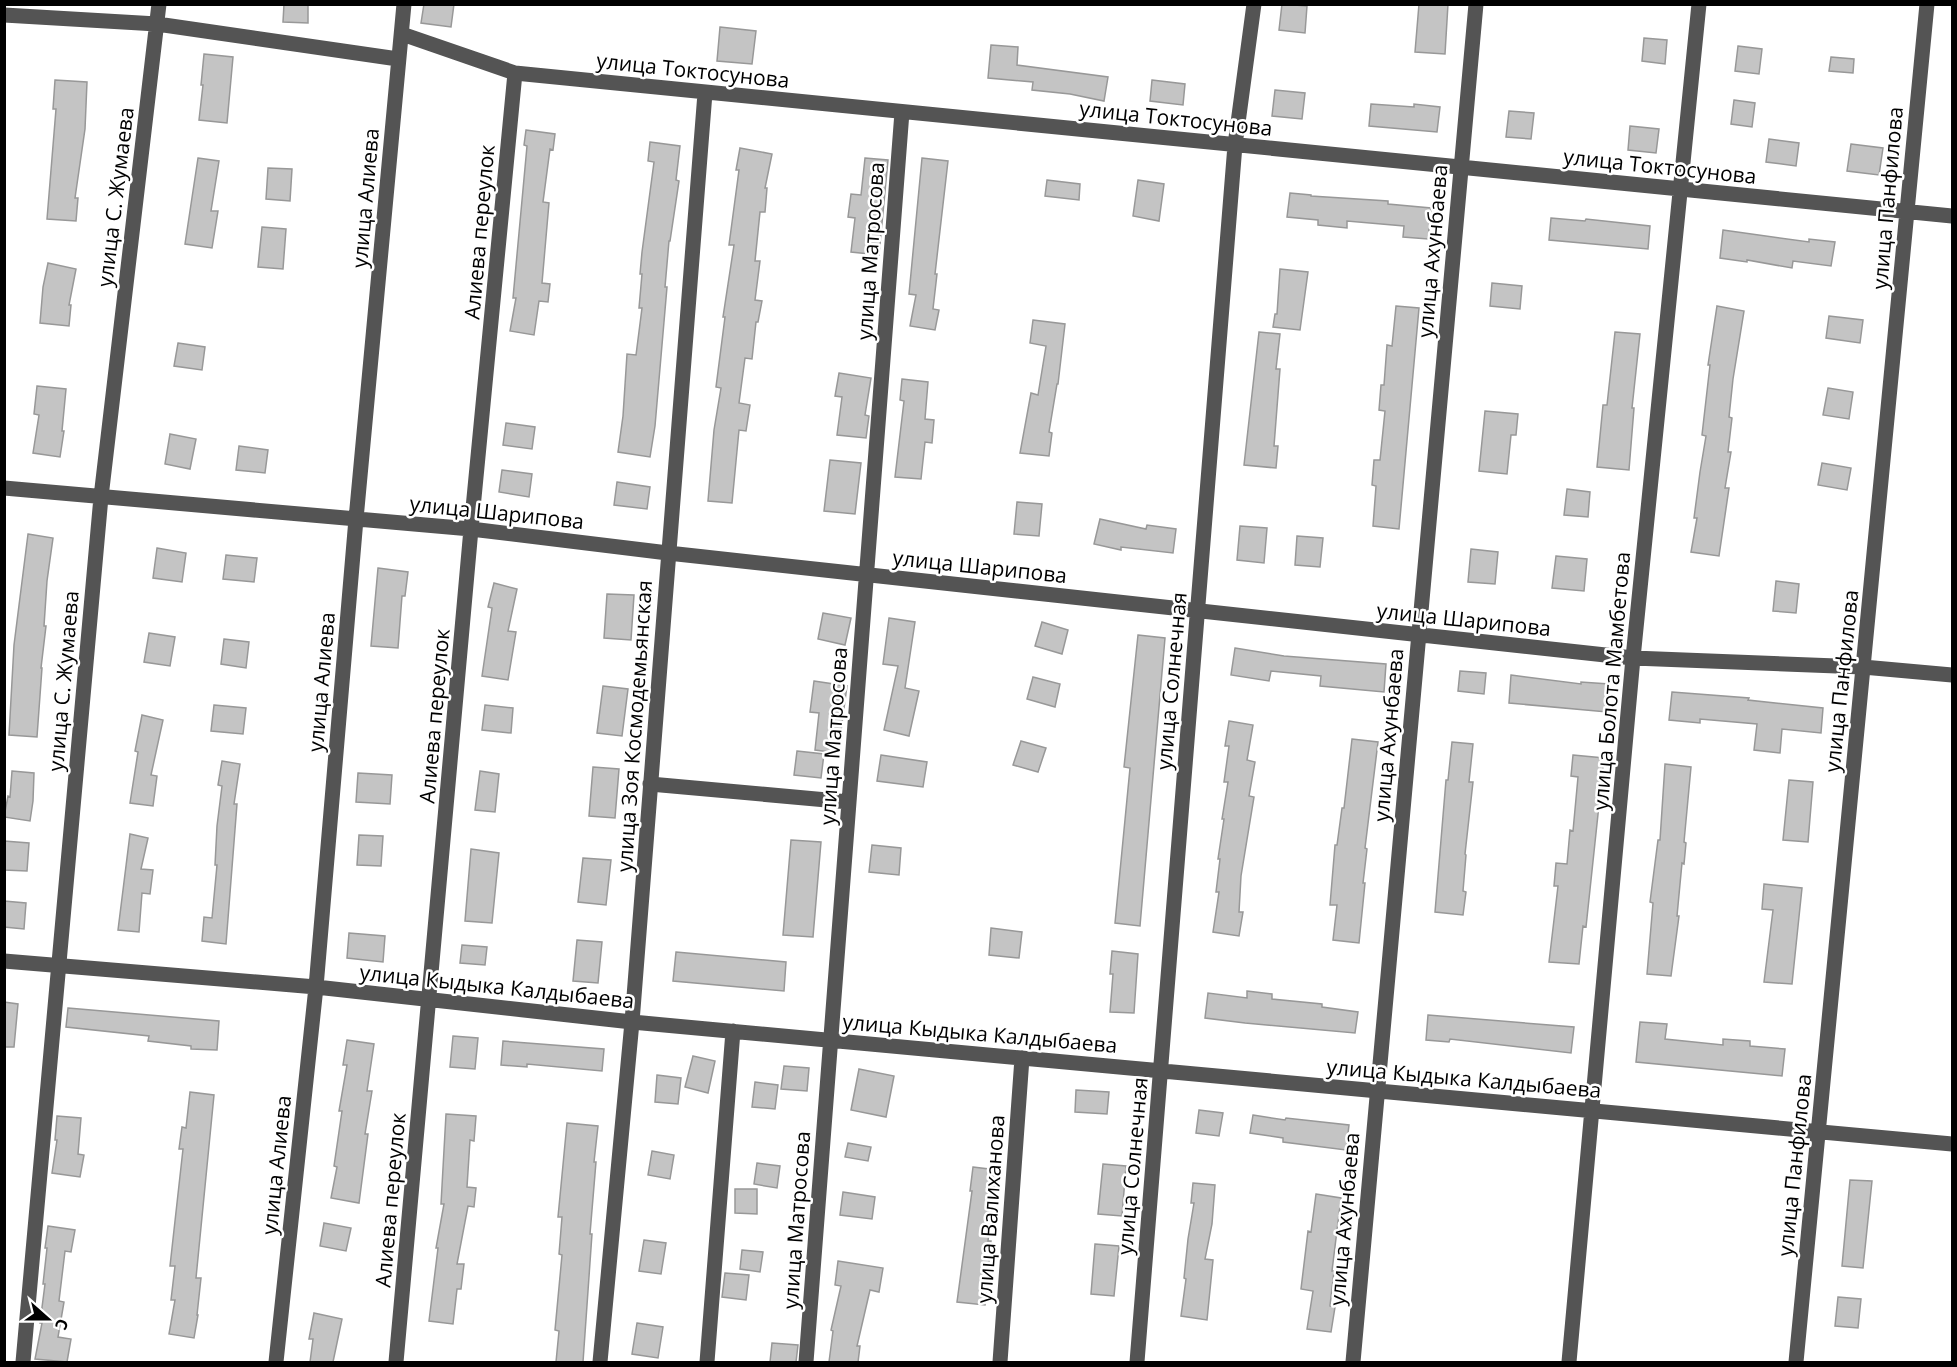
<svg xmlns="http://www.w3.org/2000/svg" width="1957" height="1367" font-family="'Open Sans',sans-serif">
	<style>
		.building { fill: #c4c4c4; stroke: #989898; stroke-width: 1.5 }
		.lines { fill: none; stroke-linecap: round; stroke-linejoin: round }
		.minor { stroke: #545454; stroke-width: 15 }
		.labels { text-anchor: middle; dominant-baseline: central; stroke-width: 5; stroke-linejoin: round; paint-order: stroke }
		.street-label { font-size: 21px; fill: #000; stroke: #fff }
	</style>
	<rect width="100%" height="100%" fill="#fff"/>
	<path class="building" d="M284 4H308V23L283 22Z
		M424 4H454L451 27 421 23Z
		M1282 4 1307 6 1305 33 1279 30Z
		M1419 4H1448L1445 54 1415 52Z
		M720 27 756 31 752 64 717 61Z
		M1644 38 1667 40 1665 64 1642 61Z
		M991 45 1018 47 1017 65 1108 77 1104 101 1070 94 1032 90 1033 82 988 78Z
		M1738 46 1762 49 1759 74 1735 71Z
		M204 54 233 57 227 123 199 120 203 85H201Z
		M1831 57 1854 59 1853 73 1829 71Z
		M55 80 87 82 85 129 75 198H78L76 221 47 219 56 109H53Z
		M1152 80 1185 84 1183 105 1150 101Z
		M1275 90 1305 93 1302 119 1272 116Z
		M1734 100 1755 103 1752 127 1731 124Z
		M1371 104 1414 107V104L1440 107 1437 132 1369 126Z
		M1509 111 1534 113 1531 139 1506 137Z
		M1630 126 1659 129 1656 153 1628 150Z
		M526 130 555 134 553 150 550 149 543 202 549 203 542 283 550 284 548 302 539 301 534 335 510 331 516 298H513L527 146 524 145Z
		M1769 139 1799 143 1796 166 1766 162Z
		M650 142 680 146 676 180 679 181 670 241H669L665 287H667L655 426 650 457 618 452 623 416 627 354 636 355 642 308H639L642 274H640L642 252 654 162 648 161Z
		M1851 144 1883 148 1879 175 1847 171Z
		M740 148 772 154 765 188H767L765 212H760L755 261H760L755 300 762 301 758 322H756L752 359 745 358 739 403 750 405 746 431 739 430 732 503 708 501 714 430 721 388 716 387 725 317H723L734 245H729L739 170H736Z
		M198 158 219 161 211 211H218L212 248 185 244Z
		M865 158 888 160 879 255 851 252 855 218 848 217 851 194 861 195Z
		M922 158 948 161 935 274H937L933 309 939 310 935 330 910 326 916 295 909 294Z
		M268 168 292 169 290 201 266 199Z
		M1047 180 1080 184 1079 200 1045 196Z
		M1138 180 1164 184 1159 221 1133 216Z
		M1290 193 1311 195V196L1388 201V204L1431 208 1428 239 1403 237 1404 226 1347 221V228L1318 225V220L1287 217Z
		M1551 218 1585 221 1586 219 1650 226 1648 249 1549 240Z
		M262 227 286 229 283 269 258 267Z
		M1723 230 1809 242V239L1835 242 1831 266 1793 261 1792 268 1747 260V262L1720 258Z
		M48 263 76 269 69 305H71L69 326 40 323 43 287Z
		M1280 269 1308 272 1300 330 1273 327 1275 314H1277Z
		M1492 283 1522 286 1520 309 1490 306Z
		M1396 306 1419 308 1399 529 1373 526 1376 486 1372 485 1374 460H1380L1385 411 1379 410 1381 385H1384L1387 345 1392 346Z
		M1717 306 1744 311 1733 379 1729 417 1732 418 1728 452H1731L1725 488H1729L1719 556 1691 552 1697 518H1694L1700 472 1706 436 1702 435 1710 365H1708Z
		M1829 316 1863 320 1860 343 1826 338Z
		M1033 320 1065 324 1058 384H1057L1049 432 1052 433 1049 456 1020 453 1031 393 1038 395 1046 346 1030 343Z
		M1259 332 1280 334 1276 369H1280L1274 446H1278L1276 468 1244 465Z
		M1615 332 1640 334 1632 408H1634L1629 470 1597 467 1603 405H1607Z
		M178 343 205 347 202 370 174 366Z
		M839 373 871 378 865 415 869 416 866 438 837 435 842 397 835 396Z
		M902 379 928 382 925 419 934 420 932 443 925 442 921 479 895 477 904 401 900 400Z
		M37 386 66 389 62 431H64L60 457 33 453 39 415 34 414Z
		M1828 388 1853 392 1849 419 1823 415Z
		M1485 411 1518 414 1516 435H1511L1507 474 1479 471Z
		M506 423 535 427 532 449 503 445Z
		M170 434 196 439 190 469 165 464Z
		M239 446 268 450 265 473 236 470Z
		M830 460 861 463 855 514 824 511Z
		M1822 463 1851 468 1847 490 1818 485Z
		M502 470 532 474 529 497 499 492Z
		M617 482 650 487 647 509 614 505Z
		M1567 489 1590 492 1588 517 1564 515Z
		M1017 502 1042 504 1039 536 1014 534Z
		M1100 519 1146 529 1147 525 1176 529 1173 553 1121 547V550L1094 544Z
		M1240 526 1267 528 1264 563 1237 560Z
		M28 534 53 538 47 581 44 626H46L41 668H42L37 737 9 735 14 645Z
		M1297 536 1323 538 1320 567 1295 565Z
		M157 548 186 553 182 582 153 578Z
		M1471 549 1498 552 1495 584 1468 582Z
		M226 555 257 558 254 582 223 579Z
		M1556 556 1587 559 1584 591 1552 588Z
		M378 568 408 572 405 596H402L398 648 371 646Z
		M1776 581 1799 584 1796 613 1773 611Z
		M494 583 517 589 508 631 516 632 508 680 482 676 492 608 488 607Z
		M607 594 634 595 631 640 604 638Z
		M823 613 851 618 845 645 818 639Z
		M889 618 915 622 905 688 919 691 909 736 884 730 898 666 883 664Z
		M1042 622 1068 630 1062 654 1035 646Z
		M149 633 175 637 170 666 144 662Z
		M1138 635 1165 638 1140 926 1115 923 1130 768 1124 767Z
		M224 639 249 642 246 668 221 664Z
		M1235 648 1284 656 1386 664 1384 692 1320 686 1321 676 1271 671 1269 681 1231 675Z
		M1460 671 1486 673 1484 694 1458 691Z
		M1511 675 1581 684V682L1609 684 1607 712 1509 703Z
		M1033 677 1060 684 1055 707 1027 699Z
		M814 681 847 686 838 753 815 750 819 713 810 712Z
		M603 686 628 689 622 736 597 733Z
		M1672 692 1749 698 1748 700 1823 708 1821 733 1782 729 1780 753 1754 750 1757 724 1700 719V723L1669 720Z
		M214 705 246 708 243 734 211 731Z
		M485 705 513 708 511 733 482 730Z
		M142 715 163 720 151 775 157 776 153 806 130 803 138 752 135 751Z
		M1229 721 1253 725 1247 760 1255 762 1249 796 1254 797 1241 876 1239 912H1243L1239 936 1213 932 1219 892H1216L1220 859H1218L1224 819H1222L1228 782H1224L1229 746H1225Z
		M1352 739 1378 742 1365 848 1367 849 1363 883H1365L1359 943 1333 940 1337 905H1330L1335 845H1337L1342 808H1344Z
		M1021 741 1046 748 1038 772 1013 765Z
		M1452 742 1473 744 1469 782H1473L1465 854 1466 855 1463 891 1466 892 1463 915 1435 912 1446 780H1448Z
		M797 751 824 754 821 778 794 775Z
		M881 755 927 762 923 787 877 781Z
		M1573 755 1604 758 1586 927 1583 926 1579 964 1549 962 1558 886H1554L1556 863 1567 864 1570 830 1573 831 1578 777 1571 776Z
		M222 761 240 764 234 804H237L226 944 202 941 204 917 212 918 217 865H215L217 826 222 786 218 785Z
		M1665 764 1691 767 1684 842 1686 843 1684 864 1682 863 1677 916H1679L1671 976 1647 974 1653 903 1650 902 1658 840H1660Z
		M593 767 619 769 615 818 589 816Z
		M12 771 34 773 33 801 30 821 4 817 8 796 10 797Z
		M480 771 499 774 495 812 475 810Z
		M358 773 392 775 390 804 356 802Z
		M1789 780 1813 782 1808 842 1783 840Z
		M130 834 148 838 141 869 153 870 150 894 142 893 139 932 118 930Z
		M359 835 383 836 381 866 357 865Z
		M791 840 821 842 813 937 783 935Z
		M4 841 29 843 27 871 4 870Z
		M872 845 901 848 899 875 869 872Z
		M471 849 499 853 492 923 465 921Z
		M583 858 611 860 606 905 578 902Z
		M1764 884 1802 888 1792 984 1764 982 1773 910 1762 909Z
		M4 901 26 903 24 929 4 927Z
		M991 928 1022 932 1019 958 989 955Z
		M349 933 385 936 383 962 347 958Z
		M577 940 602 942 598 983 573 981Z
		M462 945 487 947 485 965 460 963Z
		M1112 951 1138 954 1134 1013 1110 1012 1113 974H1110Z
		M676 952 786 962 784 991 673 981Z
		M1247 991 1272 994V999L1322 1004V1007L1358 1012 1355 1033 1245 1023 1205 1018 1208 993 1247 998Z
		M4 1002 18 1004 14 1047H4Z
		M68 1008 219 1021 217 1050 191 1049V1046L148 1041 149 1036 66 1027Z
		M1428 1015 1574 1027 1571 1053 1450 1039 1449 1042 1426 1040Z
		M1640 1022 1667 1024 1665 1039 1723 1045V1039L1750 1041V1046L1785 1049 1782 1076 1636 1062Z
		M453 1036 478 1038 475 1069 450 1067Z
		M347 1040 374 1044 367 1091H372L365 1134H368L359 1203 331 1198 337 1167 334 1166 342 1111H339L347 1065H343Z
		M503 1041 604 1049 602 1071 527 1064V1067L501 1065Z
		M693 1056 715 1061 708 1093 685 1087Z
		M784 1066 809 1068 807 1091 781 1089Z
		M859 1069 894 1076 886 1117 851 1110Z
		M657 1075 681 1078 678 1104 655 1102Z
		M755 1082 778 1085 775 1109 752 1107Z
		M1076 1090 1109 1092 1107 1114 1075 1112Z
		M190 1092 214 1095 196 1278H201L197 1315H198L194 1338 169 1334 175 1300H171L175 1266H170L183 1149H179L182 1127 186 1128Z
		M1199 1110 1223 1113 1219 1136 1196 1133Z
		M446 1114 476 1116 474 1141 470 1140 467 1187 476 1188 474 1207 468 1206 457 1264H464L461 1289H457L453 1324 429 1321 438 1248H436L444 1204H441Z
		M1253 1115 1285 1120 1286 1118 1349 1125 1346 1150 1283 1142V1138L1250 1133Z
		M57 1116 81 1118 78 1154 84 1155 80 1177 52 1173 57 1140H55Z
		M567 1123 598 1126 594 1162H596L590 1234H592L583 1362H556L559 1331 555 1330 562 1255 559 1254 562 1217H558Z
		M848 1143 871 1147 868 1161 845 1157Z
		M652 1151 674 1155 670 1179 648 1175Z
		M757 1163 780 1166 777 1188 754 1184Z
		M1103 1164 1126 1166 1122 1216 1098 1214Z
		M973 1167 997 1170 988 1241H991L985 1305 957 1302 972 1191H970Z
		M1850 1180 1872 1181 1863 1268 1842 1266Z
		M1193 1183 1215 1185 1212 1224 1205 1259 1213 1260 1207 1320 1181 1316 1186 1279 1184 1278 1188 1239 1194 1203H1191Z
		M735 1189H757V1214L735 1213Z
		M843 1192 875 1197 872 1219 840 1215Z
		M1316 1194 1341 1198 1332 1271H1334L1330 1306 1335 1307 1331 1332 1307 1329 1313 1291 1301 1289 1308 1231 1311 1232Z
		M324 1223 351 1228 346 1251 320 1246Z
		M48 1226 75 1230 71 1252 65 1251 59 1301 64 1302 58 1337 71 1339 67 1362 35 1359 42 1323H40L45 1284H43L47 1248H45Z
		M644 1240 666 1243 661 1274 639 1271Z
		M1095 1244 1119 1246 1114 1296 1091 1294Z
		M742 1250 763 1252 760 1272 740 1269Z
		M838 1261 883 1268 879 1292 870 1290 857 1346H860L858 1362H829L833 1331 831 1330 841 1286 835 1285Z
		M725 1273 749 1275 746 1300 722 1297Z
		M1838 1297 1861 1299 1858 1328 1835 1326Z
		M314 1313 342 1319 333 1362H310L313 1339H309Z
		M637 1323 663 1327 658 1358 632 1354Z
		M772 1343 798 1345 796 1362H770Z"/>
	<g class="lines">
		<path class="minor" d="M4 15 157 24 398 59
			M402 34 515 73 1952 216
			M4 488 471 529 668 553 1633 658 1863 667 1952 675
			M650 784 849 802
			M4 961 316 987 632 1022 1952 1144
			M23 1362 101 497 159 4
			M276 1362 316 987 356 519 404 4
			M396 1362 471 529 515 73
			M600 1362 632 1022 705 93
			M707 1362 733 1031
			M806 1362 902 112
			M1000 1362 1022 1058
			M1137 1362 1235 145 1254 4
			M1353 1362 1476 4
			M1569 1362 1633 658 1699 4
			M1796 1362 1927 4"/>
	</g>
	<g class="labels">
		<g class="street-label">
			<text transform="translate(693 70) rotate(6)">улица Токтосунова</text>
			<text transform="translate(1176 118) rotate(6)">улица Токтосунова</text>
			<text transform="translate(1660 166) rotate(6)">улица Токтосунова</text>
			<text transform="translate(115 197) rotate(-83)">улица С. Жумаева</text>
			<text transform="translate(365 198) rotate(-85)">улица Алиева</text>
			<text transform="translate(1887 198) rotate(-85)">улица Панфилова</text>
			<text transform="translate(479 232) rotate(-85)">Алиева переулок</text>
			<text transform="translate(870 251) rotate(-86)">улица Матросова</text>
			<text transform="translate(1432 251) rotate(-85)">улица Ахунбаева</text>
			<text transform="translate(497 512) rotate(6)">улица Шарипова</text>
			<text transform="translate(980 566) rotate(6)">улица Шарипова</text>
			<text transform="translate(1464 619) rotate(6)">улица Шарипова</text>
			<text transform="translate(63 681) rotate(-85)">улица С. Жумаева</text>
			<text transform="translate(1171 681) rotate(-85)">улица Солнечная</text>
			<text transform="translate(1611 681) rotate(-85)">улица Болота Мамбетова</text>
			<text transform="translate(1841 681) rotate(-84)">улица Панфилова</text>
			<text transform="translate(321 682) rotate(-85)">улица Алиева</text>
			<text transform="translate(434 716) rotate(-85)">Алиева переулок</text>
			<text transform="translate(634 726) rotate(-86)">улица Зоя Космодемьянская</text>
			<text transform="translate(1388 735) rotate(-85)">улица Ахунбаева</text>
			<text transform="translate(833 736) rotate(-86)">улица Матросова</text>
			<text transform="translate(497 986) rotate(6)">улица Кыдыка Калдыбаева</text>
			<text transform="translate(980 1033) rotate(5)">улица Кыдыка Калдыбаева</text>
			<text transform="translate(1464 1078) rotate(5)">улица Кыдыка Калдыбаева</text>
			<text transform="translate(276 1165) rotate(-84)">улица Алиева</text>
			<text transform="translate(1794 1165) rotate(-84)">улица Панфилова</text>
			<text transform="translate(1132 1166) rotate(-85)">улица Солнечная</text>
			<text transform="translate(390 1200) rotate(-85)">Алиева переулок</text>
			<text transform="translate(990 1209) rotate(-86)">улица Валиханова</text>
			<text transform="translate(1344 1219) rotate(-85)">улица Ахунбаева</text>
			<text transform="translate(796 1220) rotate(-86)">улица Матросова</text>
		</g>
	</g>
	<rect width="1957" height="1367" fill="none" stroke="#000000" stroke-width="12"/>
	<g transform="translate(48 1319) rotate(111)" stroke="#ffffff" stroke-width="4.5" paint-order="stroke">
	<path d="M0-4.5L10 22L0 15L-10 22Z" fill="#000000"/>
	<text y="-9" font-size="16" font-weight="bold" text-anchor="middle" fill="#000000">С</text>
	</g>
</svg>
